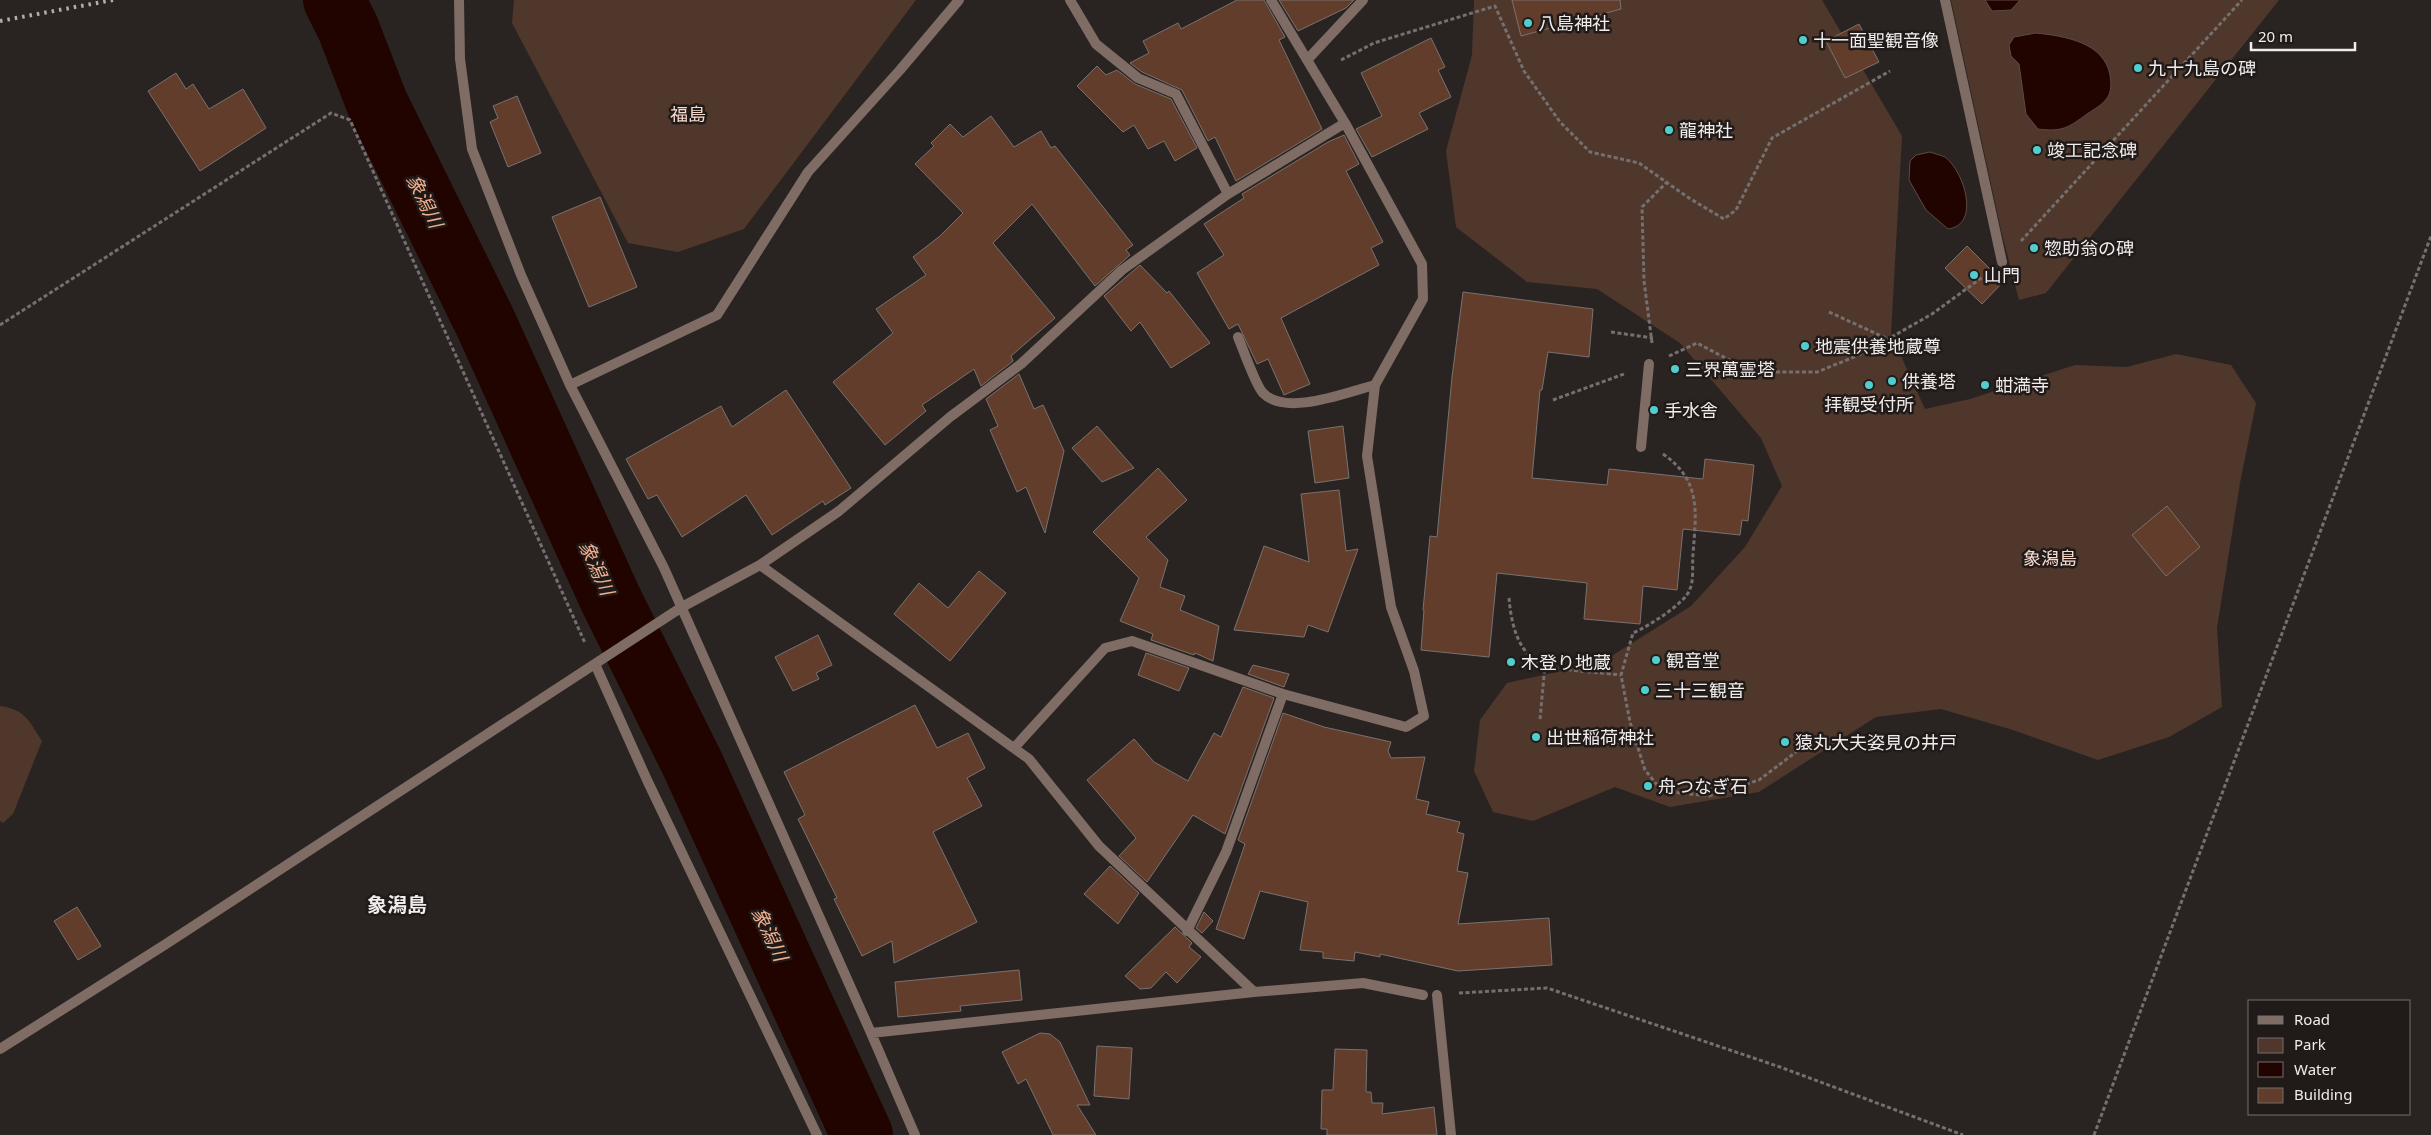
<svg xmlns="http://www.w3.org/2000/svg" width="2431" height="1135" font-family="'Noto Sans','Noto Sans JP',sans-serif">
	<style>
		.green { fill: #50372c }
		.water { fill: #210300; stroke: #5f4946 }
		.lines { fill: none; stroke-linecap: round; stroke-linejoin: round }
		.river { stroke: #210300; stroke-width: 62 }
		.building { fill: #633d2b; stroke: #78726f }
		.path { stroke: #75706f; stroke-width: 3; stroke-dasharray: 4 2.5; stroke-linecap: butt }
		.service { stroke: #7f6c64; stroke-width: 10 }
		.minor { stroke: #7f6c64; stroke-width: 10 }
		.rail { stroke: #b2aead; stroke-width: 4; stroke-dasharray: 2.5 5; stroke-linecap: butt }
		.poi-dot { fill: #52cdce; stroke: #201b19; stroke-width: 2 }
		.labels { text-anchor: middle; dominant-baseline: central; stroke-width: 5; stroke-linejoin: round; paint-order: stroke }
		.poi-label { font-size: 18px; fill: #f0eceb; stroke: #201b19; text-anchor: start }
		.park-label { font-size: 18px; fill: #f7dbce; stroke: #201b19 }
		.water-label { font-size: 19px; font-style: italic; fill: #f3af8f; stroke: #201b19 }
		.quarter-label { font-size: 20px; font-weight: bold; fill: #f0eceb; stroke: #201b19 }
	</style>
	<rect width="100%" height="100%" fill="#292422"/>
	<path class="green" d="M514 0H916L744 229 678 252 628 243 512 23Z
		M1474 0H1822L1902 136 1891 334 1925 409 1970 399 2075 365 2127 367 2176 354 2231 365 2256 403 2240 483 2217 628 2222 707 2169 737 2098 760 2013 730 1941 709 1876 717 1759 792 1670 807 1615 787 1533 821 1493 812 1474 771 1480 720 1507 683 1602 662 1691 606 1745 547 1782 486 1761 438 1680 343 1597 289 1527 282 1456 227 1446 151 1472 55Z
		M1951 0H2279L2046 293 2019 300 2001 230Z
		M0 706C26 710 29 721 42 741L13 814 3 823 0 821Z"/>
	<path class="water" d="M1985 0H2020L2011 10 1992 11Z
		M2036 33C2064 36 2104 42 2110 75 2114 98 2104 103 2087 114 2068 128 2062 132 2038 129L2026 114 2019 64 2011 56 2009 45 2014 37Z
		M1930 152C1935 154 1941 155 1945 157 1964 171 1981 225 1948 229L1926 210 1909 180 1910 161 1916 155Z"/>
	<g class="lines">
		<path class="river" d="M334 0 348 28 377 103 485 322 610 598 692 763 862 1135"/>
	</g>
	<path class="building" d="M1237 0H1264L1285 37 1279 40 1322 129 1236 181 1215 137 1208 141 1182 90 1142 72 1130 63 1149 53 1143 41 1178 23 1181 29Z
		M1279 0H1354L1346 8 1298 31Z
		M1512 0H1620L1621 9 1521 36Z
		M1859 24 1879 62 1845 78 1826 41Z
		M1431 38 1445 67 1438 70 1451 97 1419 113 1428 129 1372 157 1356 129 1382 116 1361 73Z
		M1097 66 1106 75 1117 70 1135 84 1171 99 1197 148 1175 161 1164 141 1148 149 1134 125 1123 132 1077 86Z
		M176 73 186 89 193 84 209 109 243 89 266 128 200 171 148 91Z
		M517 96 541 153 508 167 490 122 498 118 493 106Z
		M991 116 1014 147 1041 131 1051 148 1055 146 1133 245 1126 250 1130 255 1095 286 1032 204 993 243 1055 318 1011 356 1013 361 981 386 974 369 922 405 926 411 885 445 833 382 893 333 876 309 926 275 913 257 940 236 963 213 915 164 934 146 931 143 950 124 963 137Z
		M1344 135 1359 164 1346 171 1383 242 1371 248 1379 265 1281 318 1310 384 1284 395 1268 359 1257 364 1238 324 1229 329 1197 273 1224 255 1204 224 1244 198 1242 194 1328 142Z
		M600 197 637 287 589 307 552 217Z
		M1967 246 2003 282 1982 304 1945 268Z
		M1140 265 1167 293 1169 291 1210 343 1171 368 1140 322 1131 331 1104 296Z
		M1463 292 1593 309 1589 357 1548 352 1542 390H1540L1532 478 1607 485 1609 469 1703 479 1705 459 1754 465 1748 521 1742 520 1740 535 1683 529 1677 590 1643 586 1640 624 1584 619 1587 583 1497 573 1489 657 1421 650 1424 610H1423L1430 536 1437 537 1452 377Z
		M1019 374 1034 409 1043 405 1064 451 1045 533 1026 487 1017 492 990 430 998 426 986 399Z
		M786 390 851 488 825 505 823 501 772 535 746 495 682 537 657 495 648 499 626 459 721 406 732 427Z
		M1097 426 1134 468 1102 482 1072 448Z
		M1343 426 1349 478 1315 483 1308 431Z
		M1158 468 1187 500 1146 537 1168 560 1160 587 1185 596 1180 610 1219 626 1213 661 1195 653 1194 655 1151 640 1153 634 1120 621 1139 578 1093 532Z
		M1339 490 1346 551 1358 549 1328 632 1308 625 1304 637 1234 630 1264 546 1309 562 1301 494Z
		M2167 506 2200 547 2166 576 2132 535Z
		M979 571 1006 593 950 661 894 614 919 583 948 608Z
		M818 635 832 665 816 673 819 679 793 691 775 657Z
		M1146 653 1189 668 1179 691 1138 675Z
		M1253 665 1289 674 1284 687 1248 674Z
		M1243 687 1274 698 1225 834 1193 815 1147 882 1119 856 1136 838 1087 780 1134 739 1154 762 1188 781 1214 733 1221 737Z
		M915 705 937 748 968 733 985 768 967 778 982 806 933 832 977 922 894 963 892 941 862 956 834 899 837 898 798 819 805 815 784 772Z
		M1283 713 1324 727 1391 742 1388 751 1391 758 1425 757 1416 799 1429 802 1426 814 1460 822 1457 832 1464 834 1457 871 1468 873 1458 924 1549 918 1552 965 1458 971 1380 954V957L1355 952 1354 961 1323 958V952L1300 950 1308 902 1260 891 1244 939 1216 929 1245 844 1238 840Z
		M1110 866 1139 893 1118 924 1084 894Z
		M77 907 101 946 78 960 54 921Z
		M1204 912 1213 921 1202 933 1196 928Z
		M1175 927 1192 943 1189 947 1201 957 1177 983 1166 972 1151 988 1140 989 1125 976Z
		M1019 970 1022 1000 960 1006 961 1011 898 1017 895 982Z
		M1040 1033 1050 1034 1060 1042 1090 1105H1077L1096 1135H1053L1026 1079 1018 1084 1002 1052Z
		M1097 1046 1132 1048 1129 1099 1094 1096Z
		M1335 1049 1367 1050 1366 1092H1371L1372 1103H1383L1382 1114 1434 1107 1437 1135H1327V1129H1321L1322 1090H1333Z"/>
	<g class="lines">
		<path class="path" d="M1341 60 1374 43 1495 6 1524 71 1560 122 1590 152 1639 163 1689 198 1724 219 1736 210 1772 138 1890 71
			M2021 241 2242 0
			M1829 312 1888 339
			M0 325 331 113 350 120 585 643
			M1611 332 1653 338
			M1652 343 1644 281 1642 207 1668 181
			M1669 356 1697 343 1752 372H1817L1864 353 1888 339 1932 314 1984 276
			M1553 400 1624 374
			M1663 454C1702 481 1696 513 1693 554 1692 565 1694 579 1690 589 1686 603 1647 627 1633 633L1621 675 1630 722 1645 770 1662 791 1709 796 1759 780 1804 746
			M1509 598C1511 622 1517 652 1541 664 1552 670 1606 673 1621 675
			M1540 719 1545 665
			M1595 742 1636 743
			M1459 993 1547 988 1780 1067 1963 1135
			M2094 1135 2431 236"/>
		<path class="service" d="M1945 0 2002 262
			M1641 447 1649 364"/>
		<path class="minor" d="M459 0 460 59 472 149 521 275 570 385 664 568 871 1033 1254 992
			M1070 0 1096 44 1138 78 1176 94 1228 194
			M1308 59 1363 0
			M1238 337C1243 349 1256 386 1263 393 1286 417 1347 392 1375 385
			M570 385 717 315 808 172 900 70 959 0
			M760 565 839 511 950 417 1021 364 1122 270 1228 194 1345 123
			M595 664 647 780 817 1135
			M1014 748 1105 648 1132 641 1283 694 1406 727 1424 716 1414 671 1391 607 1367 456 1375 385 1423 299 1422 264 1345 123 1271 0
			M1187 931 1226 852 1283 694
			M1437 995 1451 1135
			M871 1033 915 1135
			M0 1049 166 944 682 607 760 565 1029 759 1099 846 1254 992 1363 983 1423 995"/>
		<path class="rail" d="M0 21 113 0"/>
	</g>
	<g class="poi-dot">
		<circle cx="1528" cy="23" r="5"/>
		<circle cx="1803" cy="40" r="5"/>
		<circle cx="2138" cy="68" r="5"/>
		<circle cx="1669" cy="130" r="5"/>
		<circle cx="2037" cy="150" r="5"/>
		<circle cx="2034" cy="248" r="5"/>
		<circle cx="1974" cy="275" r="5"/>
		<circle cx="1805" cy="346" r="5"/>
		<circle cx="1675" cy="369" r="5"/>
		<circle cx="1892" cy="381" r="5"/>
		<circle cx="1869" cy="385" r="5"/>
		<circle cx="1985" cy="385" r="5"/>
		<circle cx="1654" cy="410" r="5"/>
		<circle cx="1656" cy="660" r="5"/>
		<circle cx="1511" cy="662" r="5"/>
		<circle cx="1645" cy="690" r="5"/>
		<circle cx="1536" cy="737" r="5"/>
		<circle cx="1785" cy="742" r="5"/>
		<circle cx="1648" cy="786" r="5"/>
	</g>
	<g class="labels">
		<g class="poi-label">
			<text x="1538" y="23">八島神社</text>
			<text x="1813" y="40">十一面聖観音像</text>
			<text x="2148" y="68">九十九島の碑</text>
			<text x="1679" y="130">龍神社</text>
			<text x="2047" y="150">竣工記念碑</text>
			<text x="2044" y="248">惣助翁の碑</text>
			<text x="1984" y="275">山門</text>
			<text x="1815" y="346">地震供養地蔵尊</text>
			<text x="1685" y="369">三界萬霊塔</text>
			<text x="1902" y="381">供養塔</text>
			<text x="1995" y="385">蚶満寺</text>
			<text x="1869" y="404" text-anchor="middle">拝観受付所</text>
			<text x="1664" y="410">手水舎</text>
			<text x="1666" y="660">観音堂</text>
			<text x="1521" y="662">木登り地蔵</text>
			<text x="1655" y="690">三十三観音</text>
			<text x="1546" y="737">出世稲荷神社</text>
			<text x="1795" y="742">猿丸大夫姿見の井戸</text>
			<text x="1658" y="786">舟つなぎ石</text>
		</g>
		<g class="park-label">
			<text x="688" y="114">福島</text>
			<text x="2050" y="558">象潟島</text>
		</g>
		<g class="water-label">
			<text transform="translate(425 201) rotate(64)">象潟川</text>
			<text transform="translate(597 568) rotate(66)">象潟川</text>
			<text transform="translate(770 934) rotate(65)">象潟川</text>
		</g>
		<g class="quarter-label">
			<text x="397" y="904">象潟島</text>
		</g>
	</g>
	<rect x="2248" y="1000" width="162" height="115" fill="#201b19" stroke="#736f6d"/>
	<rect x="2258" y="1016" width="25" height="8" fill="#7f6c64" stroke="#736f6d"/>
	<text x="2294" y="1025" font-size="15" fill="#f0eceb">Road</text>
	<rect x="2258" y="1038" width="25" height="15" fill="#50372c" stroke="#736f6d"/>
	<text x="2294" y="1050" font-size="15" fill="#f0eceb">Park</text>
	<rect x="2258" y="1062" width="25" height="15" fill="#210300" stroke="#736f6d"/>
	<text x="2294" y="1075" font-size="15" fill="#f0eceb">Water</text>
	<rect x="2258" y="1088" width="25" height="15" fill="#633d2b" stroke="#736f6d"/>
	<text x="2294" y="1100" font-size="15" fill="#f0eceb">Building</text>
	<path d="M2251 42v8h104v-8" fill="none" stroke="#f0eceb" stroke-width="2.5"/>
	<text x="2258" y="42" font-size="15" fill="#f0eceb" stroke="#201b19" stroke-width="4" paint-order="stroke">20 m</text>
</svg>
